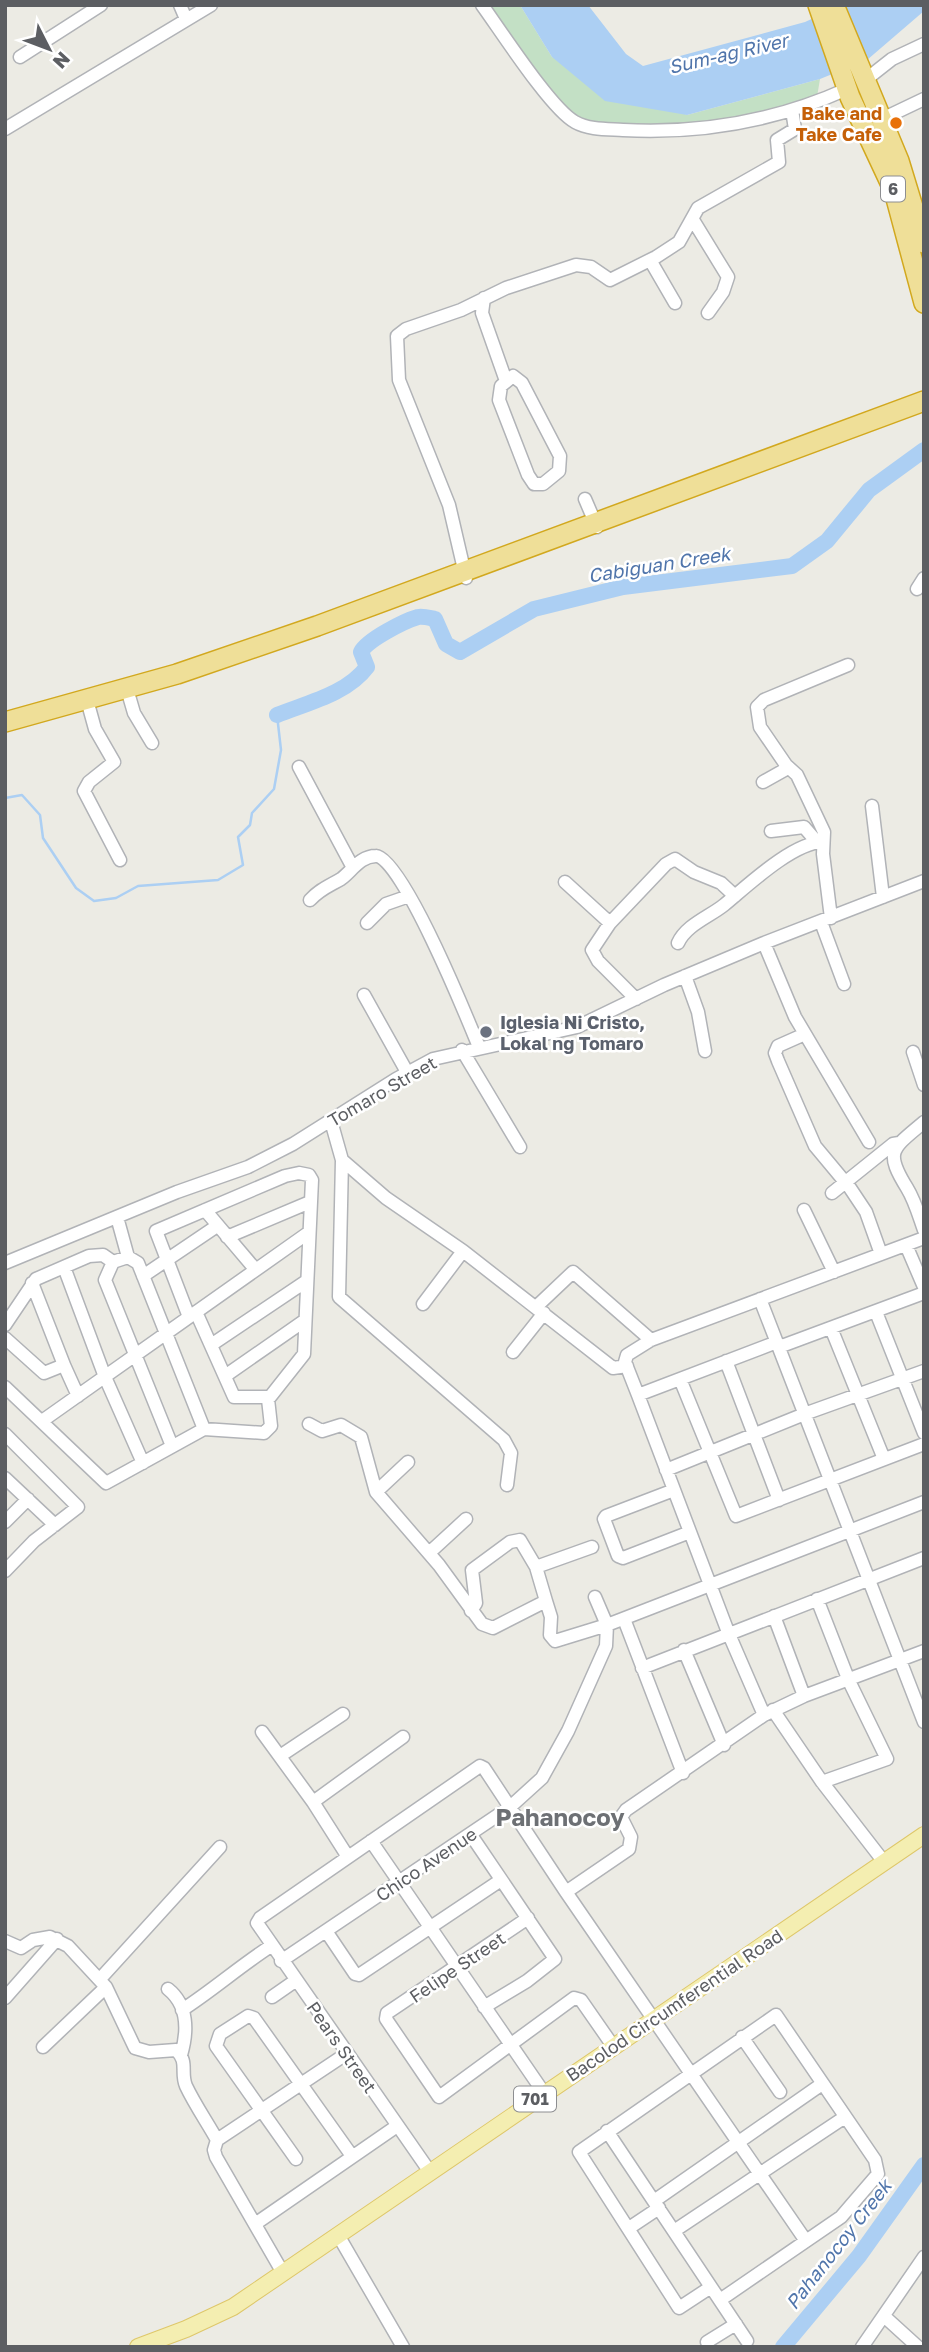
<svg xmlns="http://www.w3.org/2000/svg" width="929" height="2352" font-family="'Golos Text',sans-serif">
	<style>
		.green { fill: #c3e0c5 }
		.water { fill: #accff3 }
		.lines { fill: none; stroke-linecap: round; stroke-linejoin: round }
		.stream { stroke: #accff3; stroke-width: 2.5 }
		.river { stroke: #accff3; stroke-width: 16 }
		.minor-casing { stroke: #b1b3b7; stroke-width: 15 }
		.major-casing { stroke: #dec76a; stroke-width: 18 }
		.highway-casing { stroke: #d2a81e; stroke-width: 22 }
		.minor { stroke: #fff; stroke-width: 12 }
		.major { stroke: #f4eeb1; stroke-width: 16 }
		.highway { stroke: #efdf98; stroke-width: 19 }
		.food-dot { fill: #e8710a; stroke: #fff; stroke-width: 2.5 }
		.worship-dot { fill: #6b7280; stroke: #fff; stroke-width: 2.5 }
		.labels { text-anchor: middle; dominant-baseline: central; stroke-width: 5; stroke-linejoin: round; paint-order: stroke }
		.shield { fill: #fff; stroke: #8d8e91; stroke-width: 2 }
		.shield-label { font-size: 16px; font-weight: bold; fill: #5c5e62 }
		.food-label { font-size: 18px; font-weight: bold; fill: #c56008; stroke: #fff; text-anchor: end }
		.worship-label { font-size: 18px; font-weight: bold; fill: #5b616d; stroke: #fff; text-anchor: start }
		.street-label { font-size: 18px; fill: #5c5e62; stroke: #fff }
		.water-label { font-size: 19px; font-style: italic; fill: #5075ab; stroke: #fff }
		.district-label { font-size: 24px; font-weight: bold; fill: #6d7074; stroke: #fff }
	</style>
	<rect width="100%" height="100%" fill="#ecebe4"/>
	<path class="green" d="M482 5H520L552 57 687 115 820 79 816 103 700 130 577 124Z"/>
	<path class="water" d="M520 5H588L626 54 643 66 805 22 842 5H924V11L867 60 820 79 687 115 605 101 552 57Z"/>
	<g class="lines">
		<path class="stream" d="M5 798 22 795 40 815 43 838 76 888 94 901 116 898 138 886 218 880 243 865 238 837 250 825 252 813 274 789 281 750 277 715"/>
		<path class="river" d="M277 715C307 703 347 694 367 667L361 652C367 640 404 621 418 617 423 616 430 618 435 619L446 644 460 652 534 609 623 587 792 566 827 541 869 490 924 450
			M783 2347 859 2256 924 2165"/>
		<defs>
			<path id="minor" d="M180 5 186 19
				M482 5C501 31 551 109 575 122 589 130 608 129 623 130 700 134 776 121 847 89
				M20 57 101 5
				M864 81 892 59 924 44
				M880 120 924 99
				M5 129 211 5
				M693 220 728 277 723 292 708 313
				M650 260 675 303
				M484 298 482 313 506 381
				M513 376 522 383 560 456 559 471 543 484H534L528 475 499 400 501 386Z
				M585 499 597 527
				M466 578 449 505 399 380 397 336 406 329 461 310 506 288 576 265 591 267 610 280 656 257 679 242 698 208 779 162 777 140 795 129 792 110
				M917 589 924 578
				M127 689 134 713 152 743
				M87 700 95 729 114 762 89 782 84 791 120 860
				M299 767 352 866
				M763 782 788 768
				M872 806 883 897
				M771 831 804 827 817 842
				M565 882 610 923
				M310 900C320 889 329 886 341 879 352 871 360 856 376 856 401 855 468 1020 479 1047
				M831 918 823 854 824 832 797 775 786 765 760 727 757 707 764 700 848 665
				M821 922 844 984
				M367 923 386 904 409 896
				M678 943C686 925 709 917 724 905 746 887 793 842 823 842
				M764 943 795 1017 869 1142
				M685 976 698 1012 705 1051
				M364 995 407 1072
				M636 999 598 961 592 950 610 923 666 864 675 859 694 872 721 883 735 896
				M805 1034 778 1046 775 1053 778 1061 815 1146 850 1188 866 1212 881 1254
				M462 1050 520 1147
				M913 1052 924 1085
				M331 1121 342 1160 339 1297 504 1440 511 1453 507 1485
				M924 1122C892 1149 884 1151 907 1188 915 1201 919 1216 924 1230
				M342 1160 386 1198 463 1251 613 1368 627 1366
				M832 1193 893 1144 899 1143
				M205 1210 255 1269
				M804 1210 834 1272
				M117 1217 128 1257
				M227 1237 310 1202
				M906 1245 924 1287
				M113 1262 128 1257 138 1263 204 1429
				M5 1263 177 1192 248 1167 293 1144 396 1079 433 1059 577 1027 664 985 764 943 924 881
				M64 1267 105 1377 143 1463
				M143 1276 217 1226
				M760 1299 924 1722
				M423 1304 463 1251
				M536 1307 573 1272 651 1340
				M876 1312 924 1433
				M189 1317 156 1231 285 1176 299 1173 309 1175 312 1180 304 1354 270 1397H234L196 1312
				M5 1325 36 1279 89 1256 103 1255 113 1262 105 1280 172 1446
				M831 1328 884 1459
				M5 1338 44 1373 64 1365 32 1283
				M211 1345 305 1282
				M779 1347 924 1293
				M513 1352 544 1313
				M726 1361 779 1500
				M64 1365 78 1396
				M225 1376 304 1321
				M680 1379 736 1516 924 1444
				M5 1387 106 1483 204 1429 264 1433 271 1426 268 1399
				M638 1395 777 1342
				M42 1421 308 1233
				M309 1424 322 1431 341 1425 361 1437 376 1492 439 1565 482 1624 493 1628 546 1601 551 1617 550 1635 555 1641 607 1625 924 1502
				M5 1434 78 1507 34 1541 5 1571
				M666 1470 807 1413 924 1371
				M5 1478 55 1525
				M674 1490 606 1516 604 1519 618 1556 623 1558 690 1532
				M376 1492 408 1462
				M5 1522 28 1499
				M429 1553 466 1519
				M817 1599 849 1681 887 1759 822 1782
				M546 1601 536 1567 592 1547
				M471 1611 476 1603 472 1570 510 1542 520 1540 536 1567
				M774 1616 804 1696
				M624 1619 683 1773
				M684 1650 724 1745
				M642 1668 924 1558
				M773 1710 822 1782 884 1862
				M764 1715 728 1632 638 1395 625 1362 627 1355 651 1340 924 1238
				M262 1732 313 1802
				M280 1756 343 1714
				M471 1835 555 1959 527 1981 484 2007
				M371 1841 544 2093
				M348 1857 313 1802 403 1737
				M566 1892 629 1849 631 1837 621 1817 626 1810 764 1715 804 1696 924 1651
				M528 1918 387 2013 386 2019 439 2097 574 1998 581 2000 613 2046
				M326 1931 355 1974 359 1975 501 1880
				M5 1941 21 1948 33 1940 50 1937 68 1946 106 1987 135 2048 149 2052 176 2050C189 2062 180 2072 186 2086 195 2105 207 2122 217 2140
				M281 1961 510 1807 542 1778 568 1731 606 1646 607 1625 595 1597
				M100 1979 220 1847
				M168 1989C188 2005 188 2031 181 2055
				M272 1997 295 1981
				M5 1998 57 1939
				M182 2010C213 1990 240 1966 271 1946
				M742 2037 780 2092
				M43 2047 106 1987
				M607 2131 747 2341
				M217 2140 346 2054
				M217 2140 214 2150 216 2157 283 2273
				M296 2159 216 2046 220 2034 248 2016 254 2018 352 2156
				M430 2172 257 1923 260 1918 480 1766 484 1768 566 1892 806 2241
				M654 2201 822 2084
				M255 2224 397 2126
				M629 2228 659 2208
				M674 2231 845 2117
				M338 2235 403 2347
				M711 2287 679 2308 579 2152 776 2015 875 2160 878 2174 841 2217 720 2300
				M885 2317 918 2347
				M707 2342 736 2324
				M862 2347 924 2257"/>
			<path id="major" d="M138 2347 186 2329 233 2307 924 1835"/>
			<path id="highway" d="M818 5 850 97 894 191 924 303
				M834 5 899 161 924 243
				M5 722 177 674 317 626 924 401"/>
		</defs>
		<use href="#minor" class="minor-casing"/>
		<use href="#major" class="major-casing"/>
		<use href="#highway" class="highway-casing"/>
		<use href="#minor" class="minor"/>
		<use href="#major" class="major"/>
		<use href="#highway" class="highway"/>
	</g>
	<circle class="food-dot" cx="896" cy="123" r="7"/>
	<circle class="worship-dot" cx="486" cy="1032" r="7"/>
	<g class="labels">
		<g class="shield">
			<rect x="881" y="176.5" width="24" height="25" rx="5"/>
			<rect x="514" y="2086.5" width="42" height="25" rx="5"/>
		</g>
		<g class="shield-label">
			<text x="893" y="189">6</text>
			<text x="535" y="2099">701</text>
		</g>
		<g class="food-label">
			<text x="882" y="113">Bake and<tspan x="882" dy="21">Take Cafe</tspan></text>
		</g>
		<g class="worship-label">
			<text x="500" y="1022">Iglesia Ni Cristo,<tspan x="500" dy="21">Lokal ng Tomaro</tspan></text>
		</g>
		<g class="street-label">
			<text transform="translate(382 1091) rotate(-30)">Tomaro Street</text>
			<text transform="translate(426 1864) rotate(-34)">Chico Avenue</text>
			<text transform="translate(457 1967) rotate(-34)">Felipe Street</text>
			<text transform="translate(674 2005) rotate(-34)">Bacolod Circumferential Road</text>
			<text transform="translate(342 2047) rotate(55)">Pears Street</text>
		</g>
		<g class="water-label">
			<text transform="translate(728 53) rotate(-13)">Sum-ag River</text>
			<text transform="translate(659 564) rotate(-9)">Cabiguan Creek</text>
			<text transform="translate(838 2244) rotate(-52)">Pahanocoy Creek</text>
		</g>
		<g class="district-label">
			<text x="560" y="1816">Pahanocoy</text>
		</g>
	</g>
	<rect width="929" height="2352" fill="none" stroke="#5c5e62" stroke-width="14"/>
	<g transform="translate(49 49) rotate(132)" stroke="#ffffff" stroke-width="5" paint-order="stroke">
	<path d="M0-5L12 26L0 18L-12 26Z" fill="#5c5e62"/>
	<text y="-10" font-size="19" font-weight="bold" text-anchor="middle" fill="#5c5e62">N</text>
	</g>
</svg>
